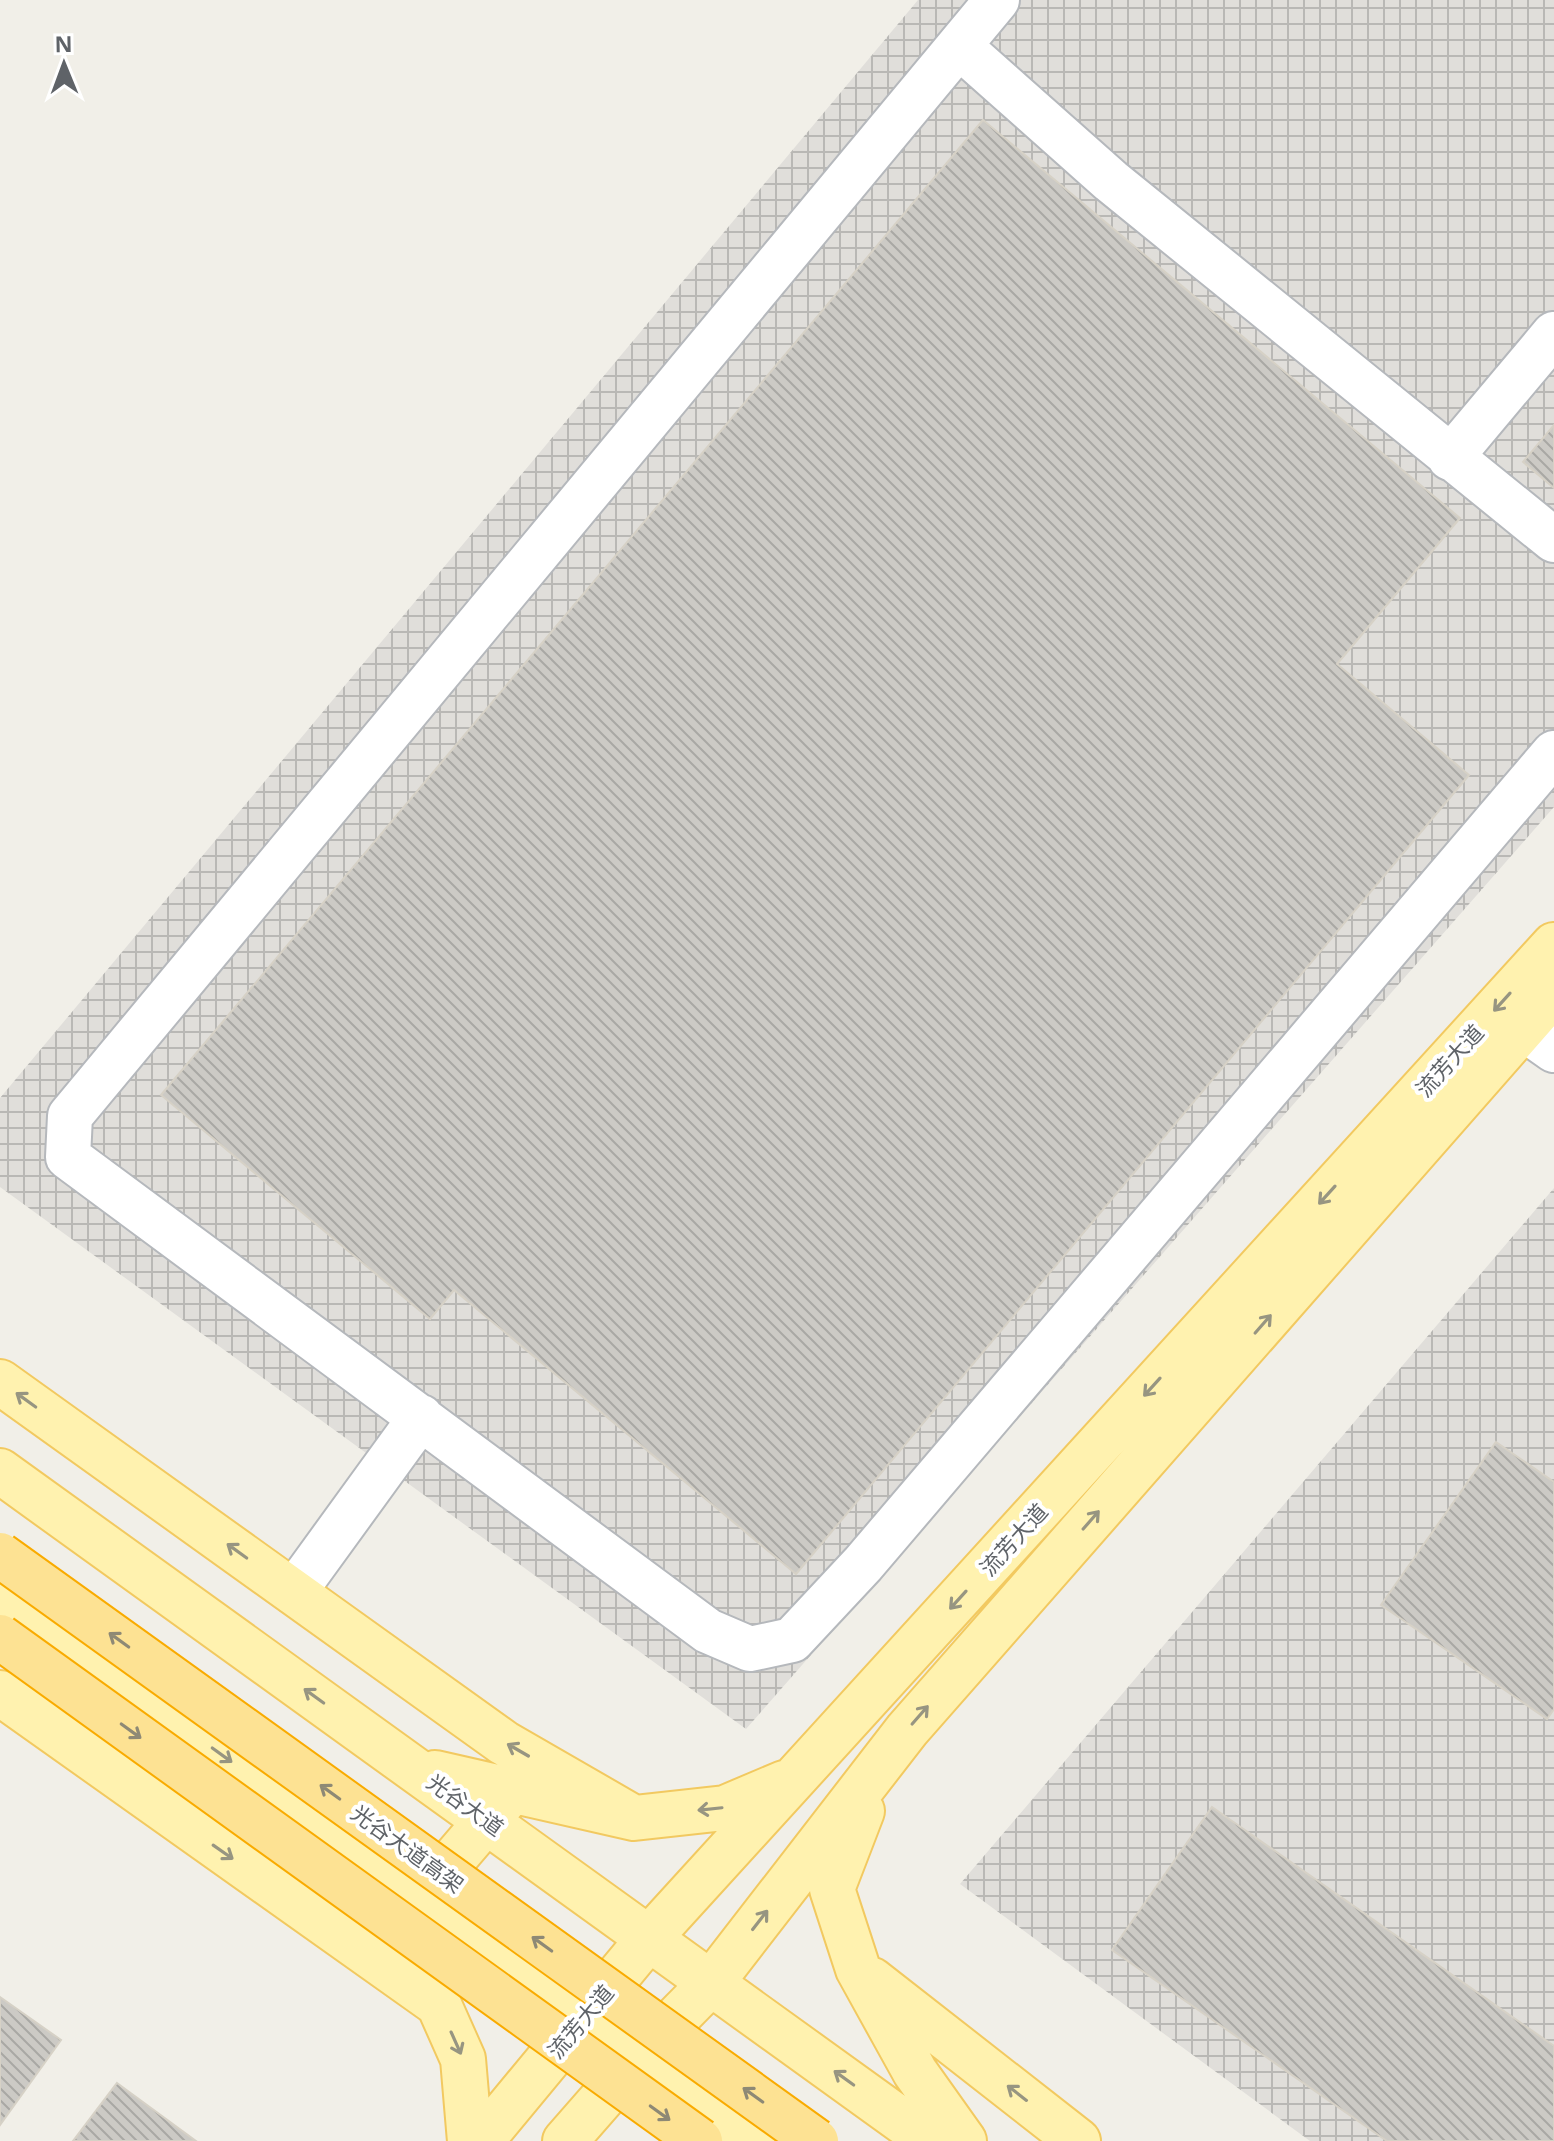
<svg xmlns="http://www.w3.org/2000/svg" width="1554" height="2141" font-family="'Noto Sans','Noto Sans SC',sans-serif">
	<style>
		.industrial { fill: url(#industrial-grid) }
		.building { fill: url(#building-back-hatch); stroke: #d6d1c6; stroke-width: 2 }
		.lines { fill: none; stroke-linecap: round; stroke-linejoin: round }
		.minor-casing { stroke: #b5b8bc; stroke-width: 48 }
		.major-casing { stroke: #f2c960; stroke-width: 48 }
		.minor { stroke: #fff; stroke-width: 44 }
		.major { stroke: #fff2af; stroke-width: 44 }
		.highway-bridge-casing { stroke: #f9ab00; stroke-width: 48; stroke-linecap: butt }
		.highway-bridge { stroke: #fde293; stroke-width: 44 }
		.oneway { stroke: #979581 }
		.oneway2 { stroke: #8e8975 }
		.labels { text-anchor: middle; dominant-baseline: central; stroke-width: 8; stroke-linejoin: round; paint-order: stroke }
		.street-label { font-size: 22px; fill: #5f6368; stroke: #fff }
	</style>
	<defs>
		<pattern id="industrial-grid" width="8" height="8" patternUnits="userSpaceOnUse" patternTransform="scale(2)"><rect width="8" height="8" fill="#e0deda"/><path d="M0 4h8M4 0v8" fill="none" stroke="#b9b8b5"/></pattern>
		<pattern id="building-back-hatch" width="6" height="6" patternUnits="userSpaceOnUse" patternTransform="scale(2)"><rect width="6" height="6" fill="#cccac5"/><path d="M-1 5l2 2M0 0l6 6M5-1l2 2" fill="none" stroke="#a9a8a4"/></pattern>
	</defs>
	<rect width="100%" height="100%" fill="#f1efe8"/>
	<path class="industrial" d="M918 0H1554V807L746 1729 0 1187V1098Z
		M1554 1188V2141H1310L960 1884Z"/>
	<path class="building" d="M983 120 1460 518 1337 664 1469 775 796 1574 454 1290 430 1319 161 1095Z
		M1554 425V488L1523 462Z
		M1496 1442 1554 1482V1709L1547 1719 1381 1605Z
		M1212 1807 1554 2046V2141H1387L1112 1950Z
		M0 1997 61 2040 0 2125Z
		M117 2083 196 2141H73Z"/>
	<g class="lines">
		<defs>
			<path id="minor" d="M997 0 70 1116 68 1157 708 1631 750 1649 792 1640 863 1564 1554 753
				M959 46 1111 181 1554 540
				M1450 458 1554 334
				M1523 1028 1554 1050
				M294 1592 421 1417"/>
			<path id="major" d="M0 1382 504 1743 634 1818
				M0 1471 930 2141
				M0 1594 760 2141
				M0 1693 438 2004
				M435 1773 634 1818 725 1808 784 1783
				M862 1811 832 1889 858 1969 915 2072 964 2141
				M418 1901 506 1798
				M427 1978 463 2059 470 2141
				M872 1980 1078 2141
				M481 2141 650 1937 1554 945
				M565 2141 642 2053 712 1982 907 1730 1554 993"/>
		</defs>
		<use href="#minor" class="minor-casing"/>
		<use href="#major" class="major-casing"/>
		<use href="#minor" class="minor"/>
		<use href="#major" class="major"/>
		<defs>
			<path id="highway-bridge" d="M0 1555 816 2141
				M0 1637 700 2141"/>
		</defs>
		<use href="#highway-bridge" class="highway-bridge-casing"/>
		<use href="#highway-bridge" class="highway-bridge"/>
	</g>
	<defs><path id="oneway-shaft" d="M-6 0H5M1.5-3L5.5 0L1.5 3" fill="none" stroke-width="1.6" stroke-linecap="round" stroke-linejoin="round" transform="scale(2)"/></defs>
	<g class="oneway">
		<use href="#oneway-shaft" transform="translate(1502 1002) rotate(132)"/>
		<use href="#oneway-shaft" transform="translate(1327 1195) rotate(132)"/>
		<use href="#oneway-shaft" transform="translate(1263 1324) rotate(-49)"/>
		<use href="#oneway-shaft" transform="translate(1152 1387) rotate(132)"/>
		<use href="#oneway-shaft" transform="translate(26 1400) rotate(-144)"/>
		<use href="#oneway-shaft" transform="translate(1091 1520) rotate(-49)"/>
		<use href="#oneway-shaft" transform="translate(237 1551) rotate(-144)"/>
		<use href="#oneway-shaft" transform="translate(958 1600) rotate(132)"/>
		<use href="#oneway-shaft" transform="translate(314 1696) rotate(-144)"/>
		<use href="#oneway-shaft" transform="translate(920 1715) rotate(-49)"/>
		<use href="#oneway-shaft" transform="translate(518 1750) rotate(-150)"/>
		<use href="#oneway-shaft" transform="translate(222 1755) rotate(36)"/>
		<use href="#oneway-shaft" transform="translate(710 1809) rotate(174)"/>
		<use href="#oneway-shaft" transform="translate(223 1852) rotate(35)"/>
		<use href="#oneway-shaft" transform="translate(760 1920) rotate(-52)"/>
		<use href="#oneway-shaft" transform="translate(456 2043) rotate(66)"/>
		<use href="#oneway-shaft" transform="translate(844 2078) rotate(-144)"/>
		<use href="#oneway-shaft" transform="translate(1017 2093) rotate(-142)"/>
	</g>
	<g class="oneway2">
		<use href="#oneway-shaft" transform="translate(119 1640) rotate(-144)"/>
		<use href="#oneway-shaft" transform="translate(131 1731) rotate(36)"/>
		<use href="#oneway-shaft" transform="translate(330 1792) rotate(-144)"/>
		<use href="#oneway-shaft" transform="translate(542 1944) rotate(-144)"/>
		<use href="#oneway-shaft" transform="translate(753 2095) rotate(-144)"/>
		<use href="#oneway-shaft" transform="translate(660 2113) rotate(36)"/>
	</g>
	<g class="labels">
		<g class="street-label">
			<text transform="translate(1449 1060) rotate(-48)">流芳大道</text>
			<text transform="translate(1013 1539) rotate(-48)">流芳大道</text>
			<text transform="translate(466 1804) rotate(36)">光谷大道</text>
			<text transform="translate(408 1848) rotate(36)">光谷大道高架</text>
			<text transform="translate(580 2021) rotate(-50)">流芳大道</text>
		</g>
	</g>
	<g transform="translate(64 64) rotate(359)" stroke="#ffffff" stroke-width="6" paint-order="stroke">
	<path d="M0-6L14 30L0 20L-14 30Z" fill="#5f6368"/>
	<text y="-12" font-size="22" font-weight="bold" text-anchor="middle" fill="#5f6368">N</text>
	</g>
</svg>
